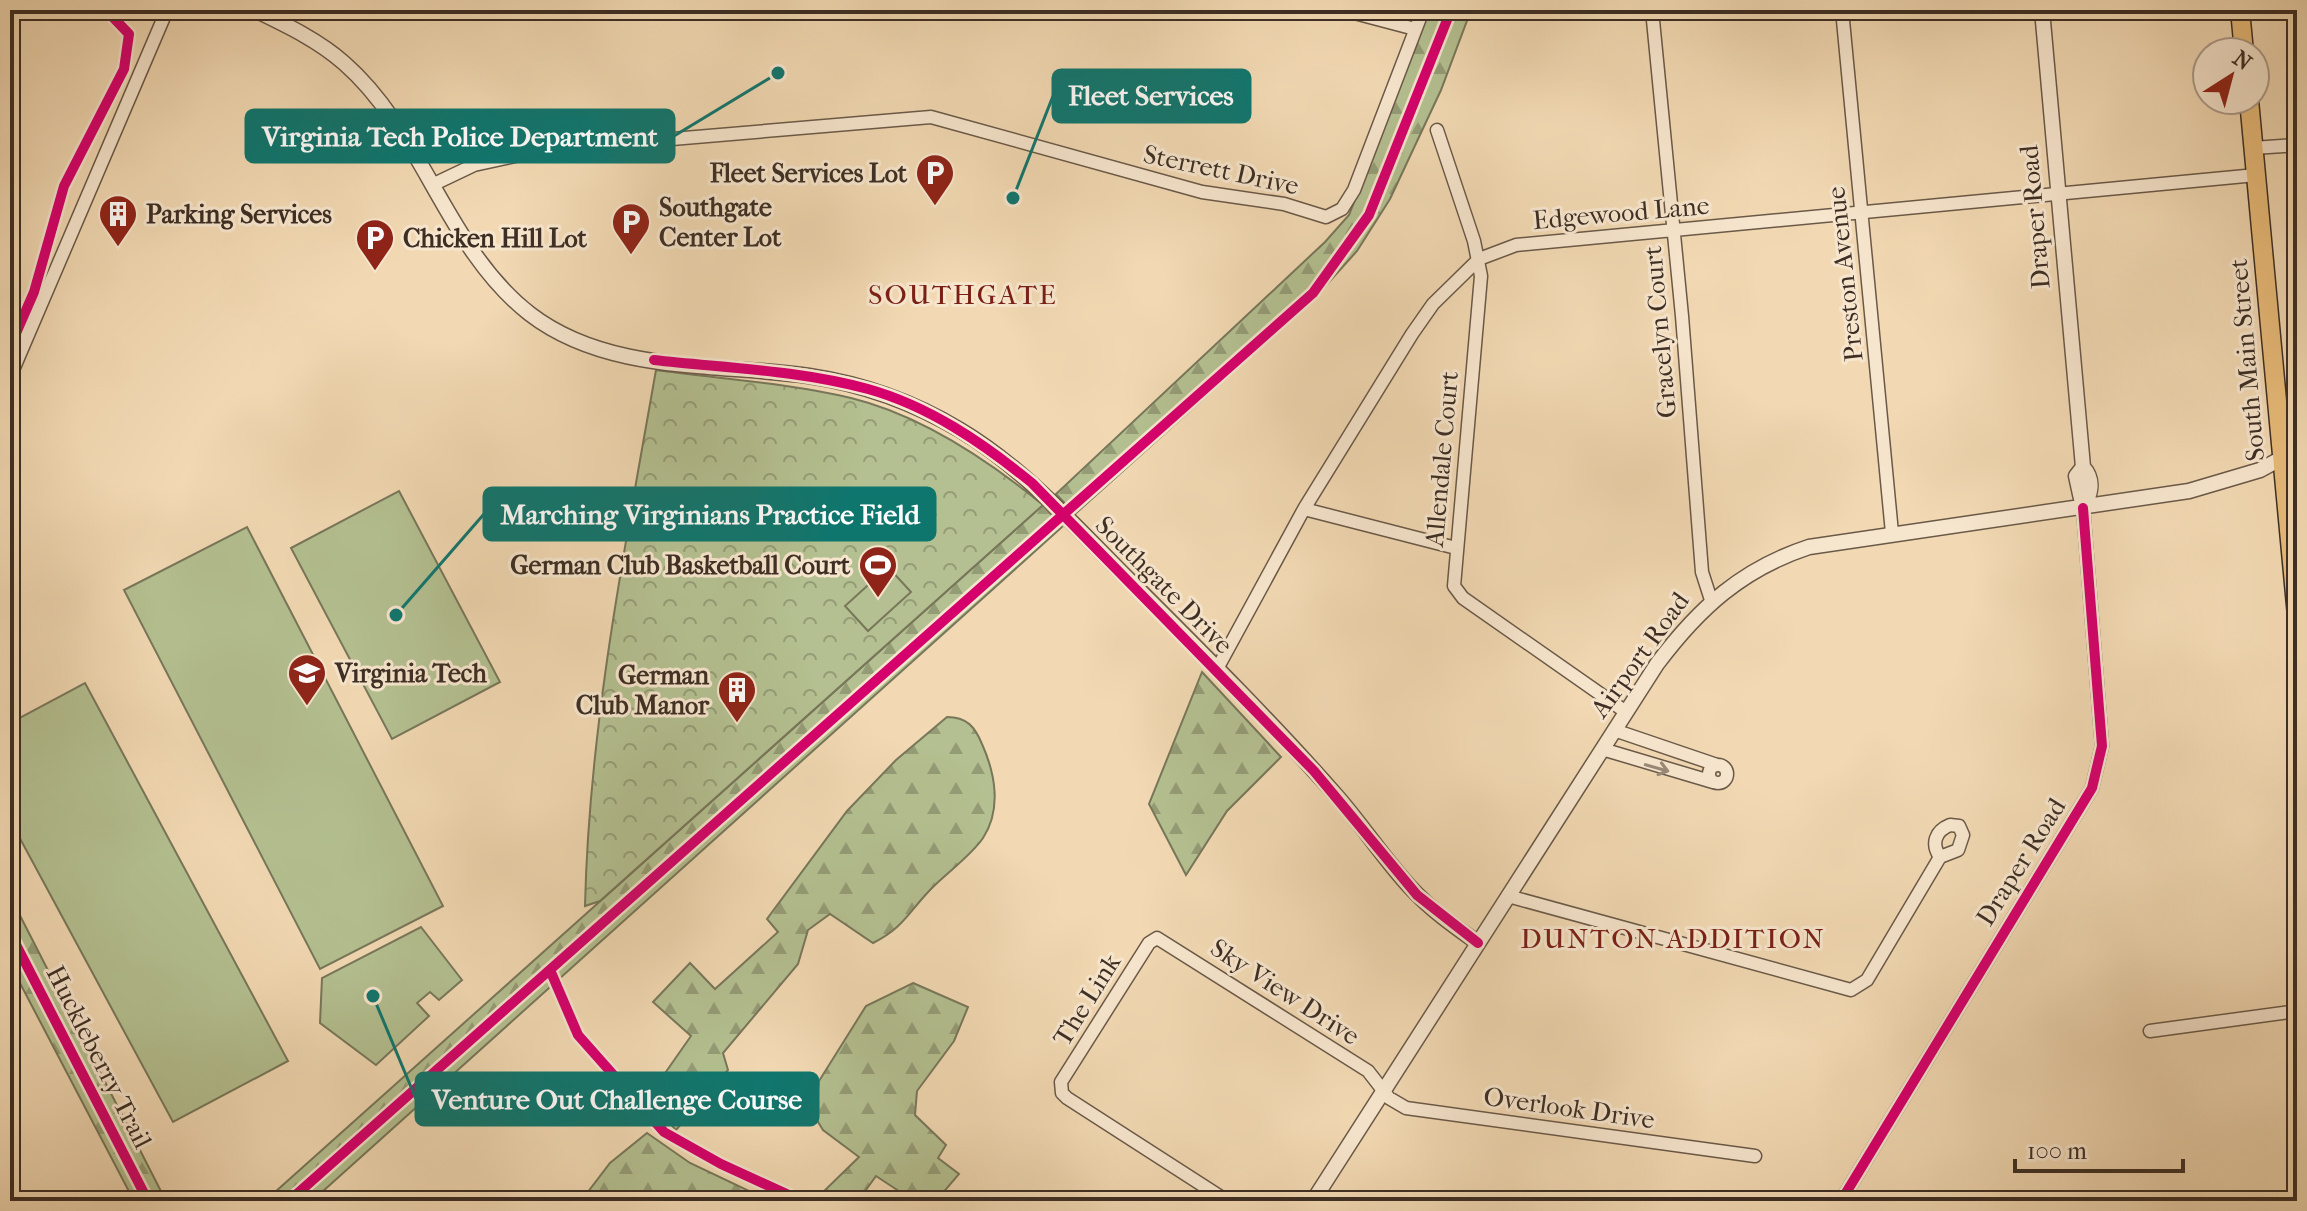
<svg xmlns="http://www.w3.org/2000/svg" width="2307" height="1211" font-family="'IM FELL French Canon',serif">
	<style>
		.forest { fill: url(#forest-firs); stroke: #78775a; stroke-width: 2 }
		.park { fill: url(#park-crowns); stroke: #78775a; stroke-width: 2 }
		.garden { fill: #b4c091; stroke: #78775a; stroke-width: 2 }
		.lines { fill: none; stroke-linecap: round; stroke-linejoin: round }
		.minor-casing { stroke: #6a5948; stroke-width: 15 }
		.tertiary-casing { stroke: #6a5948; stroke-width: 17 }
		.primary-casing { stroke: #3d2e24; stroke-width: 21 }
		.minor { stroke: #f7e6ce; stroke-width: 12 }
		.tertiary { stroke: #f7e6ce; stroke-width: 14 }
		.primary { stroke: #e9bc7a; stroke-width: 18 }
		.cycleway-casing { stroke: #f7e6ce; stroke-width: 15 }
		.cycleway { stroke: #d6006c; stroke-width: 10 }
		.oneway { stroke: #9a8a79 }
		.labels { text-anchor: middle; dominant-baseline: central; stroke-width: 6; stroke-linejoin: round; paint-order: stroke }
		.street-label { font-size: 26px; fill: #3d2e24; stroke: #f7e6ce }
		.poi-label { font-size: 26px; font-weight: bold; fill: #3d2e24; stroke: #f7e6ce; text-anchor: start }
		.neighbourhood-label { font-size: 28px; letter-spacing: 2px; fill: #7a1f14; stroke: #f7e6ce }
		.leader { fill: none; stroke: #0f766e; stroke-width: 3 }
		.callout-dot { fill: #0f766e; stroke: #f7e6ce; stroke-width: 3 }
		.callout { fill: #0f766e; stroke: #0f766e; stroke-width: 3 }
		.callout-label { font-size: 28px; text-anchor: middle; font-weight: bold; fill: #fff }
	</style>
	<defs>
		<pattern id="forest-firs" width="22" height="20" patternUnits="userSpaceOnUse" patternTransform="scale(2)"><rect width="22" height="20" fill="#b4c091"/><path d="M5 1l3.5 6h-7zM16 11l3.5 6h-7z" fill="#949c76"/></pattern>
		<pattern id="park-crowns" width="20" height="18" patternUnits="userSpaceOnUse" patternTransform="scale(2)"><rect width="20" height="18" fill="#b4c091"/><path d="M2 6a3 3 0 1 1 6 0M12 15a3 3 0 1 1 6 0" fill="none" stroke="#949c76"/></pattern>
	</defs>
	<rect width="100%" height="100%" fill="#f2d9b3"/>
	<filter id="stains"><feTurbulence type="fractalNoise" baseFrequency=".0025" numOctaves="4"/><feColorMatrix values="0 0 0 0 .2 0 0 0 0 .09 0 0 0 0 .02 0 0 0 .5 -.17"/></filter>
	<radialGradient id="worn" r=".72"><stop offset=".6" stop-color="#630" stop-opacity="0"/><stop offset="1" stop-color="#630" stop-opacity=".3"/></radialGradient>
	<path class="forest" d="M1429 10H1471L1441 90 1390 199 1357 251 1311 302 1075 514 1056 494 1325 242 1349 215Z
		M1043 505 1062 527 312 1201H265Z
		M1202 672 1281 757 1227 811 1186 875 1149 804Z
		M947 717C967 717 975 727 982 744 995 773 1002 809 983 838 970 857 946 873 930 890 908 913 903 928 873 943L830 914 808 930 798 964 723 1053 728 1070 676 1130 647 1099 691 1036 653 1002 690 963 715 989 778 932 767 919 847 811 896 760Z
		M10 896 166 1201H134L10 964Z
		M913 983 968 1007 954 1041 917 1091 915 1115 946 1145 938 1158 959 1174 936 1201H914L876 1176 858 1201H841L821 1194 859 1157 823 1130 815 1117 819 1081 866 1006Z
		M647 1133 690 1163 770 1201H746L738 1196 730 1201H581L610 1163Z"/>
	<path class="park" d="M656 370C721 379 787 383 851 398 921 415 988 460 1043 505L600 901 585 906C589 727 625 547 656 370Z"/>
	<path class="garden" d="M399 491 500 682 392 739 291 548Z
		M247 527 443 906 320 969 124 590Z
		M888 567 911 592 868 631 845 606Z
		M85 683 288 1061 173 1122 10 820V723Z
		M421 927 462 980 439 1000 430 992 417 1003 429 1016 376 1065 320 1023 322 978Z"/>
	<g class="lines">
		<defs>
			<path id="minor" d="M1343 10 1415 29
				M1652 10 1682 316 1702 572 1711 600
				M1842 10 1892 533
				M1437 130 1474 241 1481 276 1454 586 1463 598 1626 712
				M2253 148 2297 145
				M432 185 474 165 542 150 931 117 1202 192 1284 204 1326 217 1342 209 1354 190 1423 10
				M10 377 167 10
				M2282 458 2297 450
				M1304 509 1456 548
				M1217 669 1304 509 1412 334 1433 304 1479 259 1516 245 2256 175
				M1614 730 1717 765
				M1602 749 1713 782
				M1709 774a9 9 0 1 1 18 0a9 9 0 1 1-18 0Z
				M1508 896 1851 990 1867 980 1940 857 1958 850 1963 835 1959 826 1950 825C1935 831 1931 844 1940 857
				M2150 1031 2297 1011
				M1227 1201 1067 1098 1062 1093 1061 1082 1149 943 1157 938 1368 1071 1389 1098 1406 1108 1755 1156
				M1841 1201 2092 788 2102 746 2083 508"/>
			<path id="tertiary" d="M255 10C286 25 318 40 344 63 424 133 446 249 530 314 608 374 717 363 809 376 863 384 913 402 960 430 1022 467 1071 522 1122 573 1194 645 1267 717 1334 793 1361 823 1383 858 1410 887 1430 909 1454 926 1478 943
				M2042 10 2083 467C2095 480 2091 494 2083 508
				M2083 467 2076 476 2083 508
				M1313 1201 1657 664C1699 608 1742 569 1809 547L2189 491 2260 470 2282 458"/>
			<path id="primary" d="M2240 10 2244 52
				M2249 100 2297 616"/>
		</defs>
		<use href="#minor" class="minor-casing"/>
		<use href="#tertiary" class="tertiary-casing"/>
		<use href="#primary" class="primary-casing"/>
		<use href="#minor" class="minor"/>
		<use href="#tertiary" class="tertiary"/>
		<use href="#primary" class="primary"/>
		<defs>
			<path id="cycleway" d="M10 347 34 292 64 186 124 69 129 34 106 10
				M654 360C725 368 798 370 868 389 929 406 983 443 1032 483L1314 771 1417 895 1478 943
				M10 933 148 1201
				M550 970 578 1035 664 1132 721 1164 802 1201
				M289 1201 1313 293 1369 215 1451 10
				M1841 1201 2092 788 2102 746 2083 508"/>
		</defs>
		<use href="#cycleway" class="cycleway-casing"/>
		<use href="#cycleway" class="cycleway"/>
	</g>
	<defs><path id="oneway-shaft" d="M-6 0H5M1.5-3L5.5 0L1.5 3" fill="none" stroke-width="1.6" stroke-linecap="round" stroke-linejoin="round" transform="scale(2)"/></defs>
	<use class="oneway" href="#oneway-shaft" transform="translate(1657 768) rotate(16)"/>
	<defs>
		<symbol id="parking-pin" viewBox="-11 -11 22 30"><path d="M0 17L-7.5 6A9.5 9.5 0 1 1 7.5 6Z" fill="#8f2418" stroke="#f7e6ce"/><path d="M-3.5-5.5H1a3.5 3.5 0 0 1 0 7H-1V5.5H-3.5ZM-1-3.4V-.6H.8a1.4 1.4 0 0 0 0-2.8Z" fill="#fff"/></symbol>
		<symbol id="building-pin" viewBox="-11 -11 22 30"><path d="M0 17L-7.5 6A9.5 9.5 0 1 1 7.5 6Z" fill="#8f2418" stroke="#f7e6ce"/><path d="M-4-6H4V6H1V3H-1V6H-4ZM-2.5-4.3h1.7v1.8h-1.7ZM.8-4.3h1.7v1.8H.8ZM-2.5-1h1.7V.8h-1.7ZM.8-1h1.7V.8H.8Z" fill="#fff"/></symbol>
		<symbol id="stadium-pin" viewBox="-11 -11 22 30"><path d="M0 17L-7.5 6A9.5 9.5 0 1 1 7.5 6Z" fill="#8f2418" stroke="#f7e6ce"/><path d="M0-5a6.5 5 0 1 0 0 10a6.5 5 0 1 0 0-10ZM-3.5-1.8h7v3.6h-7Z" fill="#fff"/></symbol>
		<symbol id="university-pin" viewBox="-11 -11 22 30"><path d="M0 17L-7.5 6A9.5 9.5 0 1 1 7.5 6Z" fill="#8f2418" stroke="#f7e6ce"/><path d="M0-5L7-2L0 1L-7-2ZM-4 1L0 2.5L4 1V4Q0 6-4 4Z" fill="#fff"/></symbol>
	</defs>
	<g fill-rule="evenodd">
		<use href="#parking-pin" x="913" y="151" width="44" height="60"/>
		<use href="#building-pin" x="96" y="192" width="44" height="60"/>
		<use href="#parking-pin" x="609" y="200" width="44" height="60"/>
		<use href="#parking-pin" x="353" y="216" width="44" height="60"/>
		<use href="#stadium-pin" x="856" y="543" width="44" height="60"/>
		<use href="#university-pin" x="285" y="651" width="44" height="60"/>
		<use href="#building-pin" x="715" y="668" width="44" height="60"/>
	</g>
	<g class="labels">
		<g class="street-label">
			<text transform="translate(1221 170) rotate(12)">Sterrett Drive</text>
			<text transform="translate(1621 213) rotate(-5)">Edgewood Lane</text>
			<text transform="translate(2035 217) rotate(-95)">Draper Road</text>
			<text transform="translate(1845 274) rotate(-96)">Preston Avenue</text>
			<text transform="translate(1660 332) rotate(-95)">Gracelyn Court</text>
			<text transform="translate(2247 360) rotate(-95)">South Main Street</text>
			<text transform="translate(1442 459) rotate(-85)">Allendale Court</text>
			<text transform="translate(1164 585) rotate(45)">Southgate Drive</text>
			<text transform="translate(1640 655) rotate(-54)">Airport Road</text>
			<text transform="translate(2021 862) rotate(-58)">Draper Road</text>
			<text transform="translate(1285 992) rotate(33)">Sky View Drive</text>
			<text transform="translate(1087 1000) rotate(-58)">The Link</text>
			<text transform="translate(99 1057) rotate(63)">Huckleberry Trail</text>
			<text transform="translate(1569 1108) rotate(8)">Overlook Drive</text>
		</g>
		<g class="poi-label">
			<text x="907" y="173" text-anchor="end">Fleet Services Lot</text>
			<text x="659" y="207">Southgate<tspan x="659" dy="30">Center Lot</tspan></text>
			<text x="146" y="214">Parking Services</text>
			<text x="403" y="238">Chicken Hill Lot</text>
			<text x="850" y="565" text-anchor="end">German Club Basketball Court</text>
			<text x="335" y="673">Virginia Tech</text>
			<text x="709" y="675" text-anchor="end">German<tspan x="709" dy="30">Club Manor</tspan></text>
		</g>
		<g class="neighbourhood-label">
			<text x="963" y="294">SOUTHGATE</text>
			<text x="1673" y="938">DUNTON ADDITION</text>
		</g>
	</g>
	<path class="leader" d="M1013 198L1053 96M778 73L674 136M396 615L484 514M373 996L416 1099"/>
	<g class="callout-dot">
		<circle cx="1013" cy="198" r="8"/>
		<circle cx="778" cy="73" r="8"/>
		<circle cx="396" cy="615" r="8"/>
		<circle cx="373" cy="996" r="8"/>
	</g>
	<g class="callout">
		<rect x="1053" y="70" width="197" height="52" rx="8"/>
		<rect x="246" y="110" width="428" height="52" rx="8"/>
		<rect x="484" y="488" width="451" height="52" rx="8"/>
		<rect x="416" y="1073" width="402" height="52" rx="8"/>
	</g>
	<g class="callout-label">
		<text x="1151" y="105">Fleet Services</text>
		<text x="460" y="146">Virginia Tech Police Department</text>
		<text x="710" y="524">Marching Virginians Practice Field</text>
		<text x="617" y="1109">Venture Out Challenge Course</text>
	</g>
	<rect width="2307" height="1211" fill="none" stroke="#f2d9b3" stroke-width="40"/>
	<rect x="12" y="12" width="2283" height="1187" fill="none" stroke="#3d2e24" stroke-width="4"/>
	<rect x="20" y="20" width="2267" height="1171" fill="none" stroke="#3d2e24" stroke-width="2"/>
	<g transform="translate(2231 76) rotate(36)"><circle r="38" fill="#f7e6ce" stroke="#ad9c8a" stroke-width="2"/>
	<path d="M0-6L14 30L0 20L-14 30Z" fill="#8f2418"/>
	<text y="-12" font-size="22" font-weight="bold" text-anchor="middle" fill="#3d2e24">N</text>
	</g>
	<path d="M2015 1159v12h168v-12" fill="none" stroke="#3d2e24" stroke-width="4"/>
	<text x="2027" y="1159" font-size="24" fill="#3d2e24" stroke="#f7e6ce" stroke-width="6" paint-order="stroke">100 m</text>
	<rect width="100%" height="100%" filter="url(#stains)"/>
	<rect width="100%" height="100%" fill="url(#worn)"/>
</svg>
